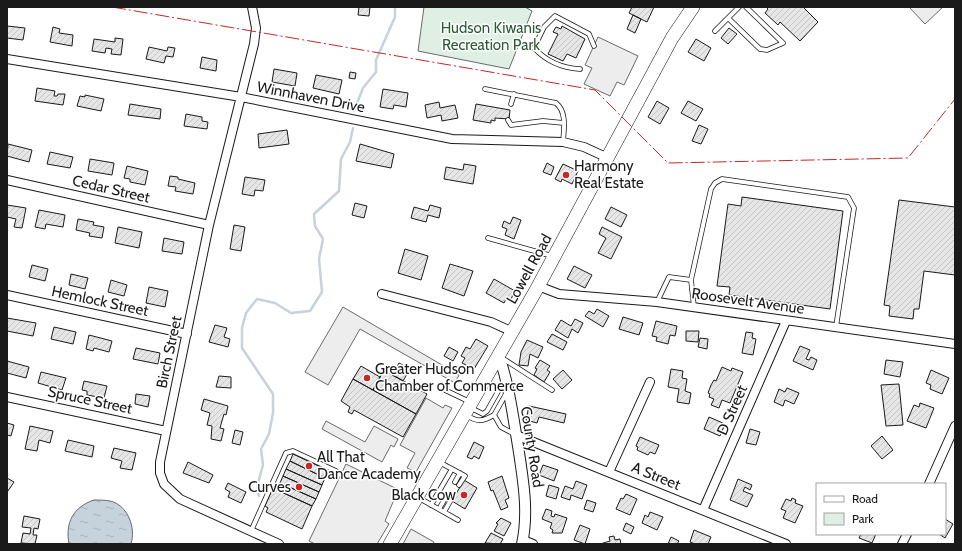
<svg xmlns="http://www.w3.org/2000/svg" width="962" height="551" font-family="Cabin,sans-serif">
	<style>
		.green { fill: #e0efe3; stroke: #6a6a6a }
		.parking { fill: #ededed; stroke: #6a6a6a }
		.water { fill: url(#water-ripples); stroke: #6a6a6a }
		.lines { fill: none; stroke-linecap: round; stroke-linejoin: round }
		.stream { stroke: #c6d2dc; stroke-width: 2.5 }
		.building { fill: url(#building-hatch); stroke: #1a1a1a }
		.service-casing { stroke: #1a1a1a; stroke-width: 5.5 }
		.minor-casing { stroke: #1a1a1a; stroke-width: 10 }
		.tertiary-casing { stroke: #1a1a1a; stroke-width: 12 }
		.primary-casing { stroke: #1a1a1a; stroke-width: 14 }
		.service { stroke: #fff; stroke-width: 4 }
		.minor { stroke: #fff; stroke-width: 8 }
		.tertiary { stroke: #fff; stroke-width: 10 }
		.primary { stroke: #fff; stroke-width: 13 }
		.power { stroke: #c62828; stroke-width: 1; stroke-dasharray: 14 3 2 3; stroke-linecap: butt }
		.poi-dot { fill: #c62828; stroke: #fff; stroke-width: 1.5 }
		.labels { text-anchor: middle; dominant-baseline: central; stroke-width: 3; stroke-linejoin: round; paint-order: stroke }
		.park-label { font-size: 15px; fill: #2b5a34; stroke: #fff }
		.street-label { font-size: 15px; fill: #1a1a1a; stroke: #fff }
		.poi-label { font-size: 15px; fill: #1a1a1a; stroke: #fff; text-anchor: start }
	</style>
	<defs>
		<pattern id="water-ripples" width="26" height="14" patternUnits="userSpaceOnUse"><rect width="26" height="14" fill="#c6d2dc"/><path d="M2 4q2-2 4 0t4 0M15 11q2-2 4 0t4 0" fill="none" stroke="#aab4bc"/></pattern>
		<pattern id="building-hatch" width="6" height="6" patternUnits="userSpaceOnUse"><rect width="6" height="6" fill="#e6e6e6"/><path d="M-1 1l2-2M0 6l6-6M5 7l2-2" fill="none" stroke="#c5c5c5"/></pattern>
	</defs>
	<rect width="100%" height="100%" fill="#fff"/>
	<path class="green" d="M424 7H525L532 11 509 69 418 51Z"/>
	<path class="parking" d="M909 7H943L925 24Z
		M598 37 638 56 624 85 617 82 610 96 584 84 592 68 585 65Z
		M343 307 459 375 455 383 360 329 328 385 305 372Z
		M426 398 443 408 445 405 452 408 416 472 407 468 415 453 400 445Z
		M326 421 365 442 374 426 398 439 394 447 391 445 382 462 322 429Z
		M346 464 395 488 392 493 396 495 385 521 389 524 377 544H315L309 541Z
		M411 529 434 542 433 544H403Z"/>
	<path class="water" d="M94 500C99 500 105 500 110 501 128 505 136 528 131 544H69C65 523 73 507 94 500Z"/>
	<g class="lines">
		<path class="stream" d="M354 111 363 88 376 72V60L395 17V7
			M259 496 257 491 258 483 263 465 261 449 269 434 273 413V394L242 348V328L246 313 257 299 275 303 291 313 310 311 322 292 319 259 323 239 315 226 314 214 339 191 341 159 350 142 353 128"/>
	</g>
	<path class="building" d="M359 7H370L369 16 358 15Z
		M632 7H654L647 22 629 13Z
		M766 7H803L818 22 800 41 780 22 778 25 765 13 768 9Z
		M633 15 641 19 635 33 627 29Z
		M7 26 25 28 23 40 7 38Z
		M562 26 585 39 576 58 567 54 563 61 548 54 558 34 553 32 556 27 561 29Z
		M53 27 60 29 59 33 73 35 72 46 50 42Z
		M729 28 737 34 728 44 721 38Z
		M115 38 123 39 121 55 111 54 112 49 106 48 105 53 92 51 94 39 115 42Z
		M696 39 711 48 704 61 688 52Z
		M149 47 167 51 168 47 175 48 173 57 166 56 164 63 146 59Z
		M202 57 217 60 216 71 200 68Z
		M274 69 297 73 295 86 272 82Z
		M350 72 356 73 355 79 349 78Z
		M316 75 342 80 339 94 313 88Z
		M37 88 55 91 54 96H57L58 94H65L63 105 35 101Z
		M383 89 408 93 406 107 394 105 393 109 380 107Z
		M85 95 104 99 101 111 77 106 80 96 85 97Z
		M657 101 669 108 660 124 648 117Z
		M688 101 703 109 696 121 681 113Z
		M439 102 440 108 455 105 458 118 442 121 441 115 427 118 425 105Z
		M130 104 161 109 160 119 128 115Z
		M476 104 510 110 509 119 495 118V121L491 120V123L473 120Z
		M186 114 202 117V121L208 122 207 129 184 126Z
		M699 125 708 129 701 144 692 141Z
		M287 130 289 144 259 148 258 134Z
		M8 144 32 150 29 162 7 156Z
		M360 144 394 154 391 168 356 161Z
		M50 152 73 157 70 168 47 164Z
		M90 159 114 163 112 175 88 171Z
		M547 163 554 167 551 175 543 172Z
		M464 164 476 166 473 184 444 179 446 167 463 170Z
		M563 164 578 171 572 184 562 179 561 182 555 179Z
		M127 166 148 171 145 185 130 182V179L124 178Z
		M170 176 178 177V179L195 183 193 194 175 191 176 187 168 186Z
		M245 177 265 180 263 191 255 190 254 196 242 194Z
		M742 197 843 211 830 309 729 295 730 287 717 286 728 204 741 206Z
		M899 200 955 207V275L924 271 919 309H914L913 319 889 316 890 306 884 305Z
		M355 203 367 206 364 218 352 215Z
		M7 205 26 208 22 228 14 227 16 219 7 217Z
		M430 205 441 208 439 218 428 215 426 222 411 218 414 207 428 211Z
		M611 207 627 215 621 227 605 219Z
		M39 210 65 215 63 227 46 224 45 229 35 227Z
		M513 217 521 220 514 239 505 235 507 229 502 227 504 221 510 224Z
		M78 219 94 222 93 225 104 227 102 238 89 236 90 233 76 230Z
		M234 225 245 227 241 251 230 249Z
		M118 227 142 232 139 248 115 243Z
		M602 227 622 237 611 259 598 253 606 238 599 234Z
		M164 238 184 242 182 254 162 251Z
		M405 249 428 256 421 280 398 273Z
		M450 264 473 271 464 296 442 288Z
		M32 265 48 269 45 281 29 277Z
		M574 266 592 275 585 288 567 279Z
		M71 274 88 278 85 289 69 285Z
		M494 279 515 291 511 299 507 297 504 303 486 293Z
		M111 280 127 285 124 296 108 292Z
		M149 287 168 291 165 307 146 303Z
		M597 309 609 316 603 327 585 316 589 311 594 314Z
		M623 317 643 323 639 335 619 329Z
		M7 318 36 323 33 336 7 331Z
		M575 319 583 323 578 333 572 329 568 338 555 330 561 320 571 326Z
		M656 321 677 326 675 336 670 335 668 344 656 341 657 337 652 336Z
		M215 325 227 328 224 337 230 339 228 347 209 342Z
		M54 327 76 332 73 344 51 339Z
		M686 331H699L698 342 686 341Z
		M746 332 753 333 752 338 756 339 753 355 742 353Z
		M552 334 567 342 563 350 547 342Z
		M89 335 112 341 109 352 94 348 93 351 86 349Z
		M700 338 708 339 707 349 698 347Z
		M476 339 488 346 474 369 462 363 465 358 461 356 466 347 470 349Z
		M527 340 543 347 538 358 530 354 528 366 519 365 521 352Z
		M800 346 810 350 806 359 809 360 811 357 817 360 813 370 793 361Z
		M449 347 458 352 453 361 444 356Z
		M136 348 160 353 158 364 133 359Z
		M540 360 550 366 547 370 550 372 544 382 534 375 537 369 535 368Z
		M886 360 903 362 900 377 884 374Z
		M7 361 29 367 26 378 7 373Z
		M399 363 410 369 403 381 392 375Z
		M361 366 380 377 373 390 353 379Z
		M722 367 731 371 732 368 743 372 730 403 722 400 719 408 711 405 714 399 709 397 710 394 708 393 711 385 714 380 716 381Z
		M671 369 683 371 682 378 687 379 685 391 691 393 689 404 677 402 679 389 668 387Z
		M384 370 427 394 416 414 373 390Z
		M563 370 572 380 562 389 553 379Z
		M931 370 949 378 942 394 930 389 931 385 926 383Z
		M41 372 66 378 62 390 38 383Z
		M219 376 231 377V388L216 387Z
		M353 379 416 414 403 437 354 410 352 414 348 412 350 407 341 401Z
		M84 381 107 386 104 398 87 395V391L82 390Z
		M899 384 903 425 886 426 881 385Z
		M787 388 799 393 794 404 785 400 783 406 774 402 779 389 785 392Z
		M136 394 150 396 148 407 135 404Z
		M204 399 228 406 226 415 224 414 220 428 224 429 221 441 211 439 212 426 207 425 210 413 201 410Z
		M920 403 934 408 926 428 907 421 914 405 919 407Z
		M529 406 566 414 564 423 539 417 537 423 526 420Z
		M709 417 725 424 720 436 704 429Z
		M7 423 14 425 11 436 7 435Z
		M30 426 53 431 50 443 39 440 37 451 25 449Z
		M750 429 760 432 756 445 746 443Z
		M235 430 243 432 240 445 232 443Z
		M882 436 893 450 882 459 871 446Z
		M640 437 659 445 655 454 650 452 648 455 637 450 638 447 636 446Z
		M68 440 94 446 92 457 65 451Z
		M474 442 484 447 479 459 474 456 472 459 467 457Z
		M114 448 136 453 132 470 120 468 122 461 111 458Z
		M293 454 329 471 325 478 290 461Z
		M290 461 325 478 322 485 286 469Z
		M188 462 213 475 209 483 183 473Z
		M543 465 558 470 554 481 539 475Z
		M286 469 322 485 319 492 283 476Z
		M283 476 319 492 316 499 280 483Z
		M502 476 509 498 505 500 508 507 501 510 493 490 491 491 488 482Z
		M7 478 14 482 8 491 7 490Z
		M738 479 752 485 750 490 745 487 743 491 753 495 747 507 730 500Z
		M464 480 477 488 465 509 452 501Z
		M576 481 587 485 582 499 571 495 570 500 561 497 565 486 573 489Z
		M228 483 246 492 241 503 228 497 230 492 225 489Z
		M280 483 316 499 312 506 277 490Z
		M549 485 559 488 556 499 546 496Z
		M273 488 312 506 302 529 266 512 268 508 265 506Z
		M626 494 637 499 630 515 616 509 621 498 623 499Z
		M792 498 796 500 795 503 803 506 795 523 783 518 786 511 781 509 786 499 791 501Z
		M587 500 596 503 593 512 584 509Z
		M546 509 552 511 551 516 554 517 555 514 567 518 562 533H552L553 530 550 528 552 523 542 519Z
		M650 512 663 517 657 530 642 523 645 515 648 517Z
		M24 516 40 519 38 529 34 528 33 535H37L35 544 21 543 23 533 30 534 31 528 22 527Z
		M501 518 511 523 504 536 494 531 498 524 496 523Z
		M945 519 953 524 945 538 939 534H945Z
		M626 523 634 527 631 534 623 530Z
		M580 525 590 529 585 544 574 540Z
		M694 530 711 537 708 544H695L690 542Z
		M491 533 503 539 500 544 485 543Z
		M861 534H876L872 543 859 538Z
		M614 536 615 540 620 539 621 544H600L610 541 609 537Z
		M671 537 679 541 677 544H668Z"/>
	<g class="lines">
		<defs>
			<path id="service" d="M739 7 728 18 760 49 767 50 783 43 746 7
				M715 31 728 18
				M580 69C562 68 547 62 534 48L544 27 555 16 589 34 594 46
				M485 89 556 103C567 112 564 129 563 142
				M511 104 514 94
				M508 120 511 125 543 121 564 123
				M488 238 552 256
				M691 280 711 189 715 183 722 179 848 197 854 208 836 327
				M657 302 669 277 691 280 694 307
				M502 358 552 390
				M445 390 470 402
				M507 392 494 415 501 427 516 435
				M471 408 483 414 487 411 504 381
				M466 415C477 422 482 422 494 415
				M439 462 465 476 459 485
				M455 482 460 473
				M419 498 458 520
				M431 505 452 469
				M439 509 447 495
				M444 512 452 498
				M251 531 286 453 293 451 336 471"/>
			<path id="minor" d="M252 7 256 28 254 44 209 225 160 462V473L164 484 180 499 279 544
				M7 59 241 97 452 139 563 142 584 147 608 158
				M7 180 209 225
				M538 286 559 294 657 302 955 344
				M382 294 491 322 513 332
				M7 295 187 334
				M7 397 166 431
				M516 435 786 544
				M609 472 650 382
				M929 484 955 426
				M703 510 786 321
				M523 540 533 544
				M902 544 907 534"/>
			<path id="tertiary" d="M499 356C509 385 513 416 518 446 523 479 529 512 522 544"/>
			<path id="primary" d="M390 544 535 292 672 38 693 7"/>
		</defs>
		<use href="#service" class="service-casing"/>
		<use href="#minor" class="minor-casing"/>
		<use href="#tertiary" class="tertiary-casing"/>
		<use href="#primary" class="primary-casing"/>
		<use href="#service" class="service"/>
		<use href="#minor" class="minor"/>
		<use href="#tertiary" class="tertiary"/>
		<use href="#primary" class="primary"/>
		<path class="power" d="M112 7 595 90 668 163 908 158 955 99"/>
	</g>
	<g class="poi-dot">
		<circle cx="566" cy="175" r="4"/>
		<circle cx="367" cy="378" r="4"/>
		<circle cx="309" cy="466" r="4"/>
		<circle cx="299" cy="487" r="4"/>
		<circle cx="464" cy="495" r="4"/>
	</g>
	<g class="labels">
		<g class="park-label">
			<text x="491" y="28">Hudson Kiwanis<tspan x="491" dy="17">Recreation Park</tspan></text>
		</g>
		<g class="street-label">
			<text transform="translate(311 97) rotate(11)">Winnhaven Drive</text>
			<text transform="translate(111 189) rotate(13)">Cedar Street</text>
			<text transform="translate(529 269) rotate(-61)">Lowell Road</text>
			<text transform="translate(100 301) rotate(12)">Hemlock Street</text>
			<text transform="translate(748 301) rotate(8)">Roosevelt Avenue</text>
			<text transform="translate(169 352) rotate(-78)">Birch Street</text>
			<text transform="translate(90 400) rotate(12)">Spruce Street</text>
			<text transform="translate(732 410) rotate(-66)">D Street</text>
			<text transform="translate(532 447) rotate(81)">County Road</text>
			<text transform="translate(656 476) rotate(22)">A Street</text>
		</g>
		<g class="poi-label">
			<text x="574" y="166">Harmony<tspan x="574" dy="17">Real Estate</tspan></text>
			<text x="375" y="369">Greater Hudson<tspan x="375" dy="17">Chamber of Commerce</tspan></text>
			<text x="317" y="457">All That<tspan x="317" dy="17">Dance Academy</tspan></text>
			<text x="291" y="487" text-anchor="end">Curves</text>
			<text x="456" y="495" text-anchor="end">Black Cow</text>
		</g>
	</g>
	<rect width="962" height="551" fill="none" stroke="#1a1a1a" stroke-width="16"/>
	<rect x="816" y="483" width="130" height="52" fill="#ffffff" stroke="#a3a3a3"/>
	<rect x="824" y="496" width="20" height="6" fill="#ffffff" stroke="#a3a3a3"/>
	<text x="852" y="503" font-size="12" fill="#1a1a1a">Road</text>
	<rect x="824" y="513" width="20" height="12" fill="#e0efe3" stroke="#a3a3a3"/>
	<text x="852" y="523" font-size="12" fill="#1a1a1a">Park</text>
</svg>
